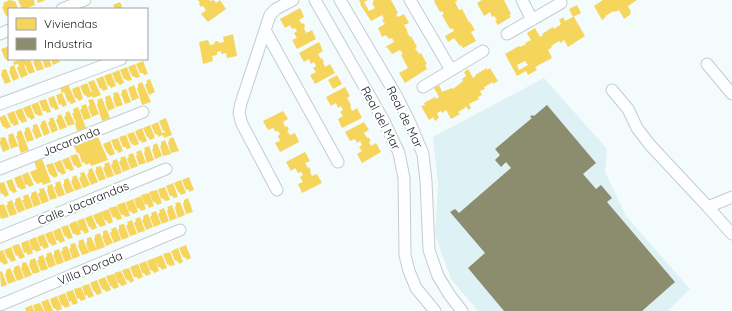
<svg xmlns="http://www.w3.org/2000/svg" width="732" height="311" font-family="Quicksand,sans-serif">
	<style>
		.built { fill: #def1f4 }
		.homes { fill: #f6d55c; fill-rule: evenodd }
		.industry { fill: #8c8c6e }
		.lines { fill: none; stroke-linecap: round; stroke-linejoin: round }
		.minor-casing { stroke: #c5cccd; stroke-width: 13 }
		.minor { stroke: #fdfeff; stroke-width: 11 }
		.labels { text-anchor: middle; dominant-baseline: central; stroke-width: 4; stroke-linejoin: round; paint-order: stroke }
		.street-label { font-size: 12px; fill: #12191a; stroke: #fff }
	</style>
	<rect width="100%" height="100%" fill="#f4fbfc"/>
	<path class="built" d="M544 78 607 149 605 172 626 216 690 289 668 311H478L451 279 435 235 438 184 433 137Z"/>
	<path class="homes" d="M9 0 14 1V2L15 1 18 9H9V15L6 16 2 7 4 5 3 3Z
		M18 0H34L35 5 24 9H22Z
		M37 0H46L38 3Z
		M198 0H209L210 1 214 0 216 3 220 0 226 9 208 22 201 14 206 10 203 6 201 7 199 4 200 3Z
		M359 0H368L364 2 369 11 375 8 372 3 374 2 373 0H391L398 13 396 14 398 17 404 14 409 23 404 25 407 30V31L408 34 410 37 411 36 417 47 415 48 419 54 421 53 427 64 425 65 427 69 405 83 399 73 408 68 401 55 403 54 400 50 392 54 387 47 386 48 385 47 394 42 392 38 389 39 386 35 382 37 378 28 385 24 382 20 384 19 382 15 371 21 360 4H361Z
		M435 0H457V1L455 2 459 10 462 9 469 22H470L475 30 471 32 476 41 463 48 461 45 460 46 454 38 448 42 445 36 454 31 452 28 450 29 442 15 444 14 442 11 440 12 434 1Z
		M482 0H504L511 14 509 15 511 17 498 25 495 21 497 20 494 16 492 17 490 12 484 16 477 3Z
		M603 0H637L628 6 631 12 630 13 631 14 624 19 619 10 615 12 614 11 605 16 606 17 602 20 594 6Z
		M120 2 123 9H115L113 5Z
		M577 5 581 13 573 17H574L585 36 568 47 564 40 561 43 559 41 551 46 552 47 548 50 552 58 535 67 537 70 528 75 526 71 517 76 505 54 519 46 520 47 526 44 525 43 531 40 527 33 535 28 540 37 543 35 542 34 553 27 554 29 560 25V24H561L559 20 563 17 565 21 573 17 569 9ZM525 61 528 65 519 70 517 65Z
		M300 8 304 17 299 20 302 24 304 23 305 27 304 28 306 33 312 30 316 39 297 49 292 40 297 38 294 33 297 31 295 28 292 29 290 25 285 28 280 19Z
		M233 34 237 56 227 58 226 53 221 54V51L217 52V55L212 56 213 61 203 64 199 42 208 40 210 45 215 44 214 42 218 41 219 43 224 42 223 37Z
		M319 42 323 51 318 54 321 59 322 58 324 62H323L325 67 330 64 335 73 315 84 310 75 316 72 313 68 316 66 314 62 311 64 309 59 304 62 299 53Z
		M9 46V59H13L7 61 6 59H5L1 49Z
		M22 59H25L26 61 30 59 35 72 29 74 25 65H24L28 75 21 78 17 68 19 66 18 64 14 65 13 62Z
		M35 59H40L44 69 37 71 33 62 34 61Z
		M42 59H49L52 66 45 68Z
		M51 59H58L60 62 53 65Z
		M143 61 148 74 144 75 143 73H140L136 64Z
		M135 64 140 77 136 78 135 77 132 76 128 67Z
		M14 65 19 78 13 81 9 71H10V67Z
		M127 67 132 80 128 81 125 79H124L120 70Z
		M487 68V70L490 68 498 81 493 84V82L484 87 485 89 480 91 482 95 478 97 479 99 469 104 471 108 468 110 466 106 465 108 458 112 460 114 451 119 446 110 442 113 441 111 437 113 439 118 435 121 433 117 429 120 421 106 425 105 424 103 435 97 436 99 439 97 434 88 439 85 442 92 452 88 453 89 463 81 462 79 466 76 464 72 468 69 473 78 476 76 475 75Z
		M6 69 11 82 5 84 1 75 2 72V70Z
		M119 70 124 83 120 85 117 82 116 83 112 73Z
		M111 73 116 86 111 88 109 85 108 86 104 76Z
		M337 75 342 84 333 89 328 80Z
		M103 76 108 89 103 91 101 88 100 89 96 79Z
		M150 79 155 92 149 95 145 85 147 83 146 81Z
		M94 80 101 95 93 98 92 96 87 98V96L84 95 80 86 87 83 91 92H92L88 82Z
		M67 82 76 102 71 104 69 101 68 102 64 92 62 93 67 105 63 107 61 104 59 105 56 95 62 93 59 85Z
		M142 82 151 102 142 105 137 88H138V84Z
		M134 85 139 98 132 101 128 88Z
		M79 86 83 99 79 101 77 98H75L72 89Z
		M345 87 350 96 347 98 351 105 350 106 352 111 357 108 362 118 342 128 338 119 343 116 340 112 343 110 341 106 338 108 336 103 331 106 326 97Z
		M126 89 131 102 125 104 121 94 122 92V90Z
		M118 92 123 105 116 107 113 98 114 96 113 93Z
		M110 95 115 108 108 111 105 101H106L105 97Z
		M54 96 59 109 55 110 53 107 51 108 48 98Z
		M102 98 110 118 102 121 97 104H98L97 102H98L97 100Z
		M46 99 51 112 47 113 46 111H43L39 101Z
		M93 99 99 114 92 117 88 107 90 105 88 100Z
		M38 102 43 115 39 116 38 115 35 114 31 105Z
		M86 104 91 118 84 120 80 110 82 108 81 106Z
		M30 105 35 118 31 120 30 118 27 117 23 108Z
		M78 107 86 128 77 131 75 124 76 123 72 113H74L73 109Z
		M22 108 27 121 22 123 20 120H19L15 111Z
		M14 111 19 124 14 126 12 123 11 124 7 114Z
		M69 111 75 124 68 126 64 117 66 115 65 113Z
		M283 111 288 119 283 122 285 127 287 126 289 130 287 131 290 135 295 133 299 142 280 152 275 143 280 141 278 136 280 134 278 131 276 132 273 128 268 130 263 121Z
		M61 114 67 127 60 130 56 120 57 119V118H58L57 116Z
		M5 115 11 127 6 129 5 127H3L0 120V117Z
		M53 117 58 130 52 133 48 123 50 121 49 119Z
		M166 118 172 135 164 138 163 135 158 137V135H157L156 134H155L151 125 158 122 162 133 165 132V131H163L159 121Z
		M45 120 50 133 44 136 40 126H41L40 124H42L41 122Z
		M364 122 369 130 364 133 367 138 368 137 371 140 369 142 371 146 376 143 381 152 362 163 357 154 362 151 359 147 362 145 360 141 357 143 355 139 350 141 345 132Z
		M37 124 42 136 36 139 32 130 33 129V125Z
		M150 125 155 138 150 140 148 137H147L143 128Z
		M29 127 34 140 27 142 24 133 25 131V128Z
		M142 128 147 141 142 143 140 140 139 141 135 131Z
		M21 130 29 150 21 153 18 145H19L16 136H17V132Z
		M134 132 139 144 134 146V144L132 145V143L131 144 127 134Z
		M13 133 18 146 11 149 8 139H9L8 135Z
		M126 135 131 148 126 149V147H123L119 137Z
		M5 137 10 149 3 152 0 144V141L1 140 0 138Z
		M98 137 108 160 91 166 90 163 86 165 84 162 82 163 79 153H77L74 146Z
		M173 137 179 151 171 153 168 143 169 141V139Z
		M118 138 123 151 118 153 117 150H115L111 140Z
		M165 140 171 154 163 156 160 146H161V142Z
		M110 141 115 154 110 156 108 153H107L103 144Z
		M157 143 162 156 155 159 152 149H153V145Z
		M149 146 154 160 147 163 144 153 145 150 144 148Z
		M141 150 146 163 139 165 136 156 137 154 136 152Z
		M305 152 310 161 305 163 308 168 309 167 311 171 310 172 312 176 317 174 322 183 302 193 298 184 303 182 300 177 303 175 301 172 298 173 295 168 291 171 286 162Z
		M133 153 138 166 131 169 127 159 129 157 128 155Z
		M77 154 82 166 78 168 75 165 74 166 70 156Z
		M125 156 130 169 123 172 119 162 121 160 120 158Z
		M69 157 74 170 70 171 69 169H66L62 160Z
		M42 159 51 182 43 185 42 182 37 184 35 181H34L30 172 37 169 34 162Z
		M117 159 122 173 115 175 111 165 113 163 112 161Z
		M61 160 66 173 62 175 61 173 58 172 54 163Z
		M109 162 114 176 107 178 103 168 105 166 104 164Z
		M53 163 58 176 53 178V176H52L51 175H50L46 165Z
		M101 166 106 179 99 181 95 171 96 170V167Z
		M92 168 98 182 91 185 87 175 88 174V173L89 172 88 170Z
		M28 172 34 185 29 187 28 185H27V184L25 185 22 175Z
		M84 172 90 185 83 188 79 178 81 176 80 173Z
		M21 175 26 188 21 190 20 188H18L14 178Z
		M76 175 82 188 75 191 71 181H72V179H73L72 177Z
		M189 177 194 190 189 192V190H188L187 189 186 190 182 180Z
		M68 178 74 191 66 194 63 184H64V180Z
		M12 179 17 192 13 193 12 191H10L6 181Z
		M181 180 186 193 181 195 180 193 178 192 174 183Z
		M60 181 65 195 58 197 54 187H56L55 186 56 185 55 183Z
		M4 182 9 195 5 197 3 194H1L0 191V183Z
		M173 183 178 197 173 198V196H170L166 186Z
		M52 184 57 198 50 200 47 190H48L47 189 48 188 47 186Z
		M165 187 170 200 165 201 163 198 161 199 158 189Z
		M44 188 49 201 42 204 38 194 40 192 39 189Z
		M157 190 162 203 157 205 155 202H153L149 192Z
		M36 191 41 204 34 207 30 197H31V195L32 194 31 193Z
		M149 193 154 206 149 208 147 204 145 205 141 195Z
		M28 194 33 207 26 210 22 200H24L23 196Z
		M141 196 146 209 141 211 140 209 137 208 134 199Z
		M20 197 25 210 18 213 14 203H15V201H16L15 199Z
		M188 198 193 212 186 214 183 204 184 202V200Z
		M133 199 138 212 133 214 132 212H131V211L129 212 126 202Z
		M12 200 17 214 10 216 6 206 8 204 7 202Z
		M125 202 130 216 125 217 124 215H121L117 205Z
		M180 202 185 215 178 218 175 208 176 205 175 203Z
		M4 204 9 217 1 219 0 216V205Z
		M172 205 177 218 170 221 167 211 168 208 167 207Z
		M117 206 122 219 117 220 115 217 113 218 109 208Z
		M164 208 169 221 162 224 158 214 160 212 159 210Z
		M109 209 113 222 109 224 106 220 105 221 101 212Z
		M156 211 161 224 154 227 150 217 152 215 151 213Z
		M101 212 106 225 100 227 98 224H97L93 215Z
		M148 214 153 227 146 230 142 220H143V218H144L143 216Z
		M92 215 97 228 92 230 90 227H89L85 218Z
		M140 217 145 231 138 233 134 223 136 221 135 219Z
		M84 218 89 232 84 234V231L83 232 82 230 80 231 81 234 76 236V234H73L69 224 76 221 80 228 77 221Z
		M132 220 137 234 130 236 126 226 128 224 127 222Z
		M124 224 129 237 122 240 118 230 119 229V225Z
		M68 225 73 238 68 239 66 236 65 237 61 227Z
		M116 227 121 240 114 243 110 233 112 231 111 229Z
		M60 228 65 241 60 243 59 241 56 240 53 231Z
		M107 230 113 243 106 246 102 236H103V231Z
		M52 231 57 244 52 246 51 244 49 243 45 234Z
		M100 233 105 247 97 250 94 239 95 237V235Z
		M44 234 49 247 44 249 42 246H40L37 237Z
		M36 237 41 250 36 252 35 250H32L29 240Z
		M91 237 97 250 89 252 86 243 87 242V238Z
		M83 239 89 253 82 255 78 246 79 243 78 241Z
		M28 240 33 253 28 255 26 252 24 253 21 243Z
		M75 243 80 256 73 259 69 249 71 248 70 247 71 246 70 244Z
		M19 244 25 257 20 259 17 255 16 256 12 246Z
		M186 245 191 258 187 260 186 258H185L184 257H183L179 248Z
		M67 246 72 259 65 262 61 252 63 250 62 248Z
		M11 247 16 260 11 262 9 258 8 259 4 250Z
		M178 248 183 262 179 264 178 261 177 262 176 260 175 261 171 251Z
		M59 249 64 262 57 265 53 255H54V251Z
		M3 250 8 263 4 265 3 263H2L1 262H0V251Z
		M51 252 56 265 49 268 45 258 47 256 46 254Z
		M170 252 175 265 170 266 169 265 167 264 163 254Z
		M43 255 48 269 41 271 37 261 39 259 38 257Z
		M162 255 167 268 162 270 161 268H160V267H158L154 258Z
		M35 258 40 272 33 274 29 265 30 264 29 263 30 262V260Z
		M154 258 159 271 154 273 153 271H152V270H150L147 261Z
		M146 261 151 274 146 276 144 273H142L139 264Z
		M26 262 32 275 25 278 21 268 22 267V263Z
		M138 264 143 277 138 279 137 277H134L130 267Z
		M19 265 24 278 17 281 13 271 14 269V267Z
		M10 268 16 281 8 284 5 274H6V270Z
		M129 268 134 281 130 283 129 280 128 281 127 279 126 280 122 270Z
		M2 271 7 285 1 287 0 272Z
		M121 271 127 284 122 286 119 283H118L114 273Z
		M114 274 119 287 114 289 111 286H110L106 276Z
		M105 277 111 290 106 292 105 290H104L103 289H102L98 280Z
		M97 280 102 293 97 295 95 292H94L90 283Z
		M89 284 94 296 89 298 87 295 85 296 82 286Z
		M81 287 86 299 81 301 79 298 77 299 74 289Z
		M73 290 78 303 73 305 71 301 69 302 66 292Z
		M65 293 70 306 65 308 64 306 61 305 58 296Z
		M57 296 62 309 57 311 56 309H55L54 308H53L50 299Z
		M48 299 53 311H45L41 302Z
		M40 303 44 311H35L33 305Z
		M32 305 34 311H26L25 308Z"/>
	<path class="industry" d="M547 105 596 163 583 174 596 189 601 185 612 198 607 202 675 282 642 311H504L468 268 485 253 450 212 455 209 459 213 511 168 506 162 501 167 495 160 500 155 495 149 532 118 530 117 532 115 534 116Z"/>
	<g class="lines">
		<defs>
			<path id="minor" d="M315 0 384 121 399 153 404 178 405 255 409 271 416 288 435 311
				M340 0 396 95 410 123 423 154 426 181 429 250 438 276 449 294 462 311
				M410 0 451 70
				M522 0 532 20
				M62 9 85 0
				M265 30 338 162
				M0 34 9 30
				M507 34 561 3
				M707 64 732 94
				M423 87 483 51
				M612 90 628 109 637 128 650 145 708 207 732 197
				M0 104 121 59
				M0 169 143 112
				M277 190 242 124 239 113 241 103 270 15 276 9 293 0
				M708 207 732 234
				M0 237 166 169
				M0 305 180 230"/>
		</defs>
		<use href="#minor" class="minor-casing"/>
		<use href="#minor" class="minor"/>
	</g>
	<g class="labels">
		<g class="street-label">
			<text transform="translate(405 117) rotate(64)">Real de Mar</text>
			<text transform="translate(381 118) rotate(62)">Real del Mar</text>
			<text transform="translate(71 141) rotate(-22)">Jacaranda</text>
			<text transform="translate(83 203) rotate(-22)">Calle Jacarandas</text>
			<text transform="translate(90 268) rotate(-23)">Villa Dorada</text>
		</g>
	</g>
	<rect x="8" y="8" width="140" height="52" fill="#ffffff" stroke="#a0a3a3"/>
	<rect x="16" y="18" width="20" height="12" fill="#f6d55c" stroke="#a0a3a3"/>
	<text x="44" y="28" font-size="12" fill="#12191a">Viviendas</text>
	<rect x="16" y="38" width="20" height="12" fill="#8c8c6e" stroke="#a0a3a3"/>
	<text x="44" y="48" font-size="12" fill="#12191a">Industria</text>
</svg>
